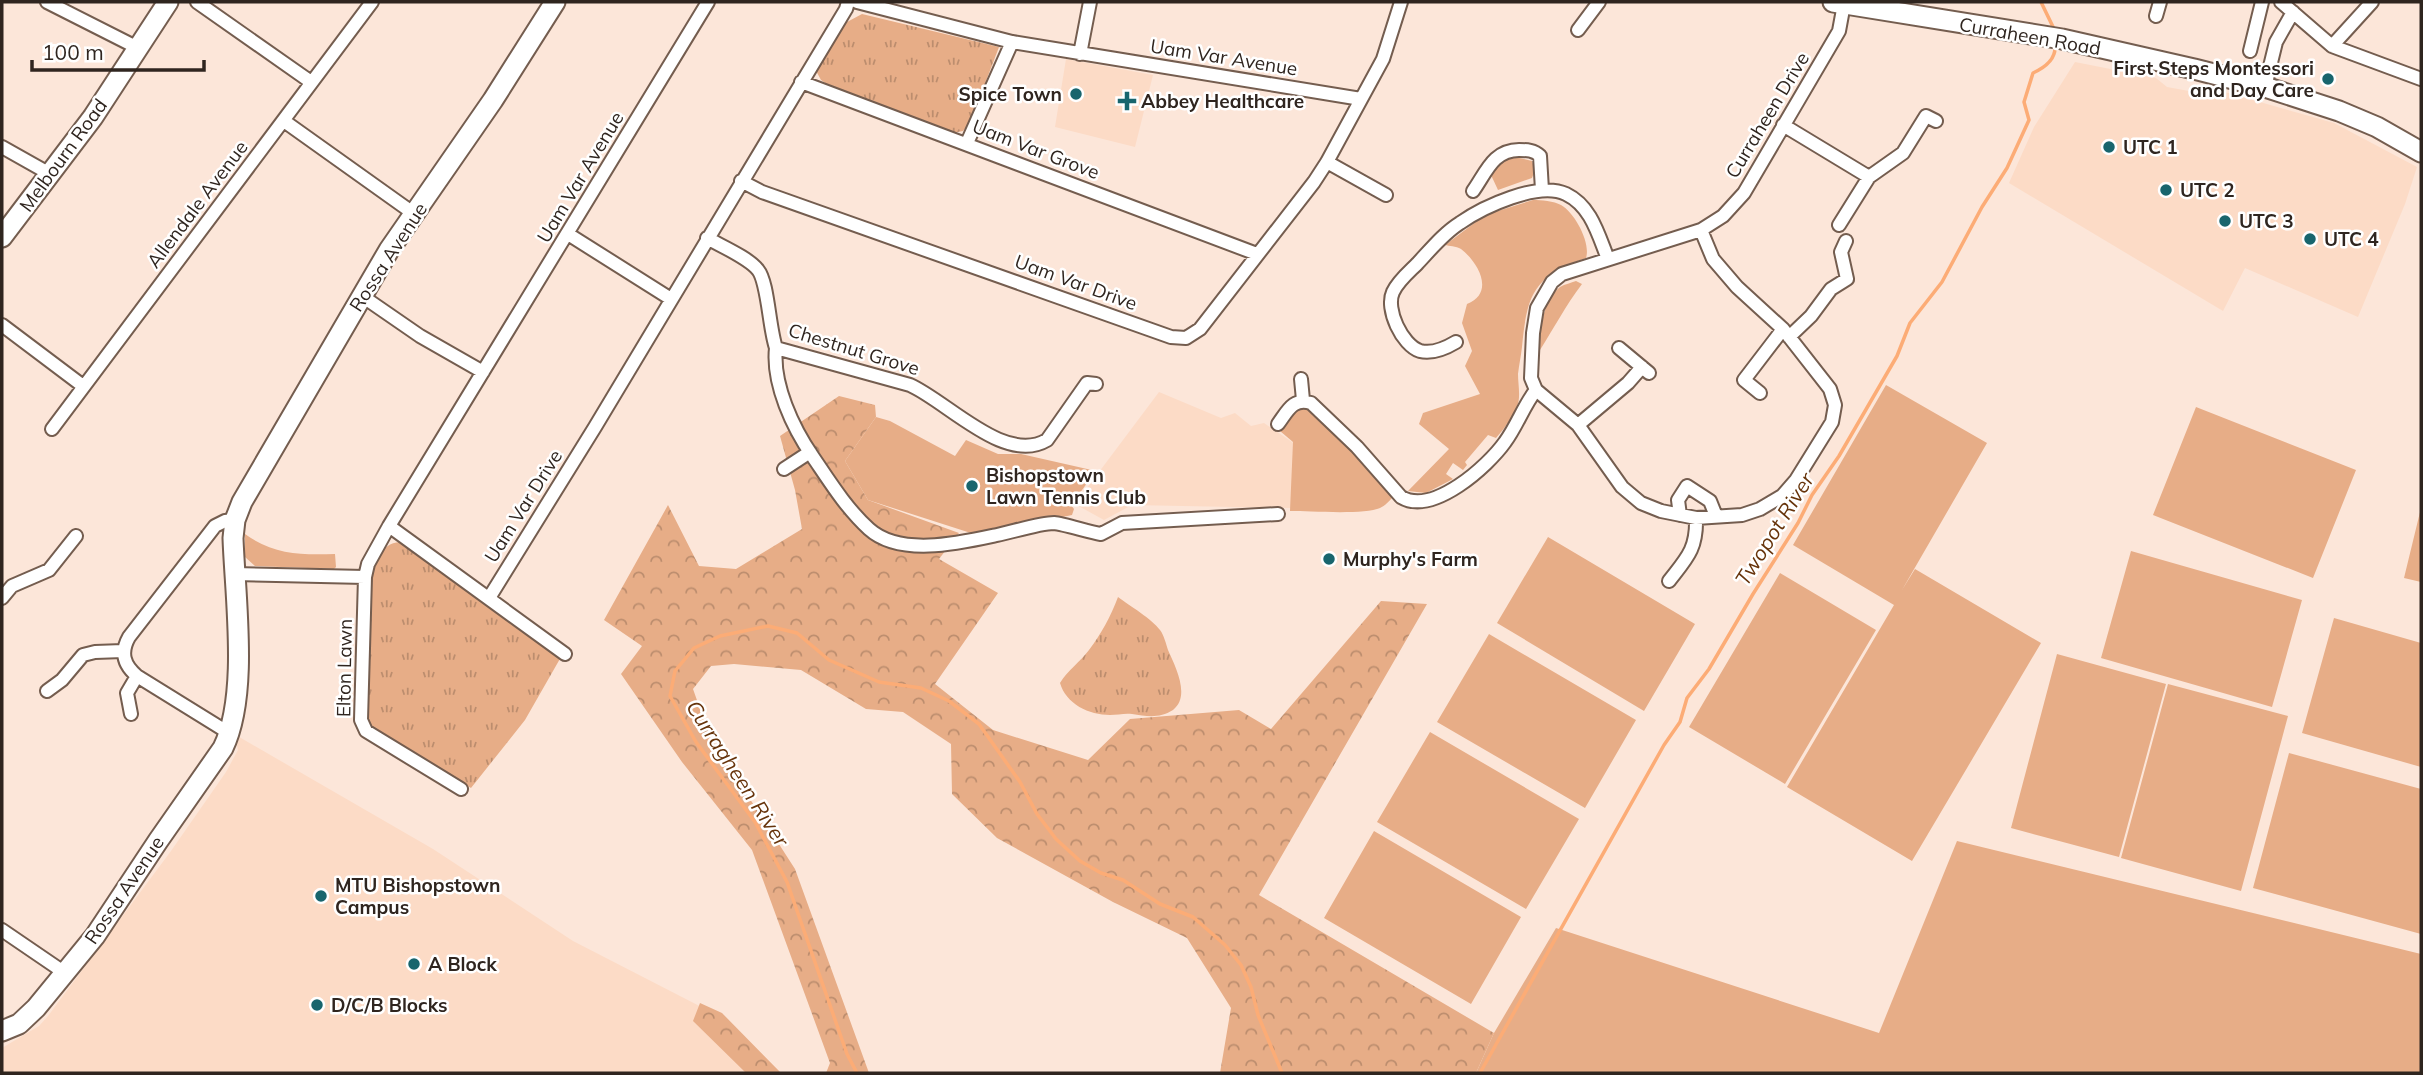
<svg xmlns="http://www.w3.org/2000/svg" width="2423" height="1075" font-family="Mulish,sans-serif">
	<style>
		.built { fill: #fcdbc6 }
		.grass { fill: #e7ad87 }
		.forest { fill: url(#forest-crowns) }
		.park { fill: url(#park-tufts) }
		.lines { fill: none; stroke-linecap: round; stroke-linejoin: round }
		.stream { stroke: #fcac76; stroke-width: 3.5 }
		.street-casing { stroke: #745d4f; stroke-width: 16 }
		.secondary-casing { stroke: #745d4f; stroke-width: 23 }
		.street { stroke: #fff; stroke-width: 12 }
		.secondary { stroke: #fff; stroke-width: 19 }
		.poi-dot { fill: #18656d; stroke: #fff; stroke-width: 2.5 }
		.labels { text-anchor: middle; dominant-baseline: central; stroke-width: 5; stroke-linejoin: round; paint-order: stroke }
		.street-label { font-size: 19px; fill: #2f251f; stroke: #fff }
		.poi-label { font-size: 19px; font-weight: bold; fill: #2f251f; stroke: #fff; text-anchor: start }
		.water-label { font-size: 21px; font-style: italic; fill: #67340b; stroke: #fff }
	</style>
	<defs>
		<pattern id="forest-crowns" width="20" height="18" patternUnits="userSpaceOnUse" patternTransform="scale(1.75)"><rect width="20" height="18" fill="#e7ad87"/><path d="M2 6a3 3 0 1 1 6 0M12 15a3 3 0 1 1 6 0" fill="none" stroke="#bc8d6e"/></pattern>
		<pattern id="park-tufts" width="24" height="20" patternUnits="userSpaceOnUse" patternTransform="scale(1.75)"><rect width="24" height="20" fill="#e7ad87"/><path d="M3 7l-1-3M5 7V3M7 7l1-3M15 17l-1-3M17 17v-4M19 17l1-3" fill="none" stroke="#bc8d6e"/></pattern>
	</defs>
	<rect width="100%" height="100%" fill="#fce6d9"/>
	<path class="built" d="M1066 59 1153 75 1135 147 1055 127Z
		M2075 62 2156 78 2167 87 2189 91 2200 85 2334 123 2417 167 2405 204 2358 317 2245 268 2223 311 2009 183 2034 127Z
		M1159 392 1221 418 1235 413 1251 426 1264 423 1295 444 1291 508 1132 505 1104 520 1075 504Z
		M234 734 433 849 573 941 715 1014 770 1073H2V1048L39 1026 48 1016 171 851 226 772 238 750Z"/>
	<path class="grass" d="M1515 157 1532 161 1535 170 1532 178 1498 190 1491 175 1497 162Z
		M1533 200C1541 200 1554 201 1561 205 1575 213 1591 243 1586 258 1533 276 1527 295 1522 347 1521 356 1519 365 1518 374 1518 384 1521 397 1517 407 1512 418 1504 429 1496 438L1488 435 1465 462 1467 465 1463 470 1453 463 1446 474 1453 479 1426 493 1408 491 1449 449 1419 424 1423 413 1480 394 1465 366 1472 351 1462 323 1467 304C1495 293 1479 263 1461 249 1456 246 1449 246 1445 245L1485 215Z
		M1576 281 1582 284C1566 305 1554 328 1540 350 1539 330 1543 301 1560 287 1565 284 1571 283 1576 281Z
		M1886 385 1987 443 1902 590 1915 569 2041 643 1912 861 1787 787 1894 605 1793 545Z
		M1306 406 1347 443 1393 497C1389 501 1385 506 1380 508 1365 515 1309 511 1290 511L1293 442 1280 431 1294 408Z
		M2196 407 2356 470 2313 578 2153 515Z
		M876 417 890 421 955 456 966 440 998 454H1021L1096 471 1071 505 1074 509 1072 515 977 535 868 500 845 461Z
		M2421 508V582L2404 578Z
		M245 534C274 555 301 555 335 554L336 567 334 569 255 566 245 557Z
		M1548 537 1695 624 1644 711 1497 623Z
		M2131 551 2302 600 2272 707 2101 658Z
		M1780 573 1876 630 1785 784 1689 727Z
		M2334 618 2421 643V767L2302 733Z
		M1489 634 1636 720 1585 808 1437 722Z
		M2057 654 2166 684 2119 857 2011 828Z
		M2168 684 2288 716 2241 891 2121 858Z
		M1430 732 1579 819 1526 909 1377 822Z
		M2289 753 2421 789V934L2253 888Z
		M1374 831 1521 917 1471 1004 1324 918Z
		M1957 841 2421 954V1073H1476L1494 1033 1556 928 1879 1033Z"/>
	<path class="forest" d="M839 396 875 405 876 417 845 461 868 500 959 533 939 559 998 593 935 684 993 730 1088 760 1130 719 1239 710 1271 729 1381 601 1427 604 1259 895 1494 1033 1476 1073H1220L1231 1008 1187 938 1113 902 997 838 952 794 951 744 903 712 866 709 801 670 734 664 711 666 693 689 710 737 795 869 869 1073H826L830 1063 752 850 682 762 621 674 642 646 604 620 668 505 699 566 736 569 802 529 795 490 780 436Z
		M700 1003 722 1013 781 1073H746L693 1021Z"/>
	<path class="park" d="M862 14 999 47 970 123 963 131 953 133 828 85 821 80 815 69 847 22Z
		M400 542 561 657 525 720 471 788 375 729 367 722 369 582C374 564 380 543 400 542Z
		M1118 597C1130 606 1152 619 1160 630 1164 635 1166 644 1168 650 1175 666 1191 696 1173 710 1159 719 1146 716 1132 714 1125 713 1117 715 1110 715 1089 715 1066 704 1060 683 1068 670 1080 662 1089 650 1101 634 1111 616 1118 597Z"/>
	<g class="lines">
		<path class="stream" d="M2041 2 2055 31
			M857 1073 847 1054 787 882 755 822 696 742 670 696 675 671 694 648 720 636 768 626 797 633 829 660 879 682 921 688 949 701 979 724 1020 782 1037 814 1056 839 1080 861 1101 873 1123 880 1160 904 1193 917 1225 945 1241 965 1251 987 1258 1015 1282 1073
			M1480 1073 1664 745 1680 722 1687 698 1709 669 1753 594 1798 523 1812 495 1839 456 1897 356 1910 323 1942 282 1982 207 2007 168 2029 120 2024 102 2033 73C2044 68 2056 60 2055 46"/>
		<defs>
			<path id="street" d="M47 2 138 48
				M197 2 311 82
				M857 2 1012 42 1361 99
				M2281 2 2332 46 2421 79
				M2156 16 2160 2
				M1578 30 1599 2
				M2332 46 2372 2
				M2250 51 2262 2
				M1080 54 1090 2
				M801 82 1257 254
				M2265 87 2276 42 2293 12
				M284 121 413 213
				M1783 125 1869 177 1903 153 1926 116 1936 121
				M967 143 1012 42
				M2 147 50 174
				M1327 162 1386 195
				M741 181 762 192 1171 337 1186 338 1200 329 1314 182 1327 162 1383 59 1401 2
				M1473 191C1486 173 1493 150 1519 150 1527 150 1534 150 1540 156L1542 190
				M1839 225 1869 177
				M1701 230 1713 259 1737 287 1783 329 1830 389 1835 405 1832 422 1796 480 1782 496 1760 509 1742 515 1696 518 1661 511 1641 503 1622 487 1578 425 1536 390 1531 378 1533 333 1537 308 1552 282 1562 274 1701 230 1723 216 1744 193 1839 31 1844 4
				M568 234 671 299
				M707 238C721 246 749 258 758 270 768 282 769 328 776 348L910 385C948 402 1005 465 1047 440L1087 383 1096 384
				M362 296 420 336 483 372
				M2 325 83 386
				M1789 337 1811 316 1831 289 1847 279 1841 252 1846 241
				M1456 342C1446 348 1432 354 1420 351 1402 345 1385 309 1393 292 1398 281 1409 272 1417 264 1431 249 1444 233 1460 223 1483 207 1538 181 1566 194 1591 206 1598 234 1608 259
				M776 348C772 384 793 428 813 457 830 482 846 508 869 529 900 557 960 543 997 535 1012 532 1040 523 1054 523 1064 524 1089 532 1101 534L1122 523 1278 514
				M1619 348 1649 373
				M1301 379 1303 400
				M1760 393 1744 380 1783 329
				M1278 424C1287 412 1293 397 1311 403L1357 447 1401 497C1433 516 1488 466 1505 442 1517 426 1524 405 1536 390
				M1578 425 1628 383 1642 367
				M52 429 372 2
				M784 469 810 452
				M1680 515 1678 500 1687 486 1710 501 1716 516
				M389 526 708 2
				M234 574 365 577
				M1669 581C1687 558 1697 549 1696 518
				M2 598 12 586 49 570 76 536
				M489 598 595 427 846 9 848 2
				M47 691 62 680 83 655 95 652 123 651
				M131 714 127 693 137 676
				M229 733 137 676C124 665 120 653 129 637L215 526 225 521 235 520
				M461 789 366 731 361 720 365 577 368 564 389 526 565 654
				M2 930 65 973"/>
			<path id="secondary" d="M1833 2 2062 39 2194 69 2265 87 2339 111 2377 127 2421 152
				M2 237 93 117 168 2
				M2 1031 19 1024 36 1008 95 936 158 841 223 748C249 695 235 597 233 538L235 520 242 502 389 250 493 100 555 2"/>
		</defs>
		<use href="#street" class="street-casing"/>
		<use href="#secondary" class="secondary-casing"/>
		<use href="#street" class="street"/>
		<use href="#secondary" class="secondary"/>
	</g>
	<g class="poi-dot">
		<circle cx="2328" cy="79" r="7"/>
		<circle cx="1076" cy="94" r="7"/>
		<path d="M1123.5 90.5h7v7h7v7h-7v7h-7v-7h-7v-7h7z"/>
		<circle cx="2109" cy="147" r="7"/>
		<circle cx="2166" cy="190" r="7"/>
		<circle cx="2225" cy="221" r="7"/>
		<circle cx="2310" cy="239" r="7"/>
		<circle cx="972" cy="486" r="7"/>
		<circle cx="1329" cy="559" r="7"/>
		<circle cx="321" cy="896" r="7"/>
		<circle cx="414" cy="964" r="7"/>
		<circle cx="317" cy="1005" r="7"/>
	</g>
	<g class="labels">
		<g class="street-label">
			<text transform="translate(2030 36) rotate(10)">Curraheen Road</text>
			<text transform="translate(1224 57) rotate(9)">Uam Var Avenue</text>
			<text transform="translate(1767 115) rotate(-59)">Curraheen Drive</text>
			<text transform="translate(1036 149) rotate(21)">Uam Var Grove</text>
			<text transform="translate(63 155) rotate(-54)">Melbourn Road</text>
			<text transform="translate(580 177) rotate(-59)">Uam Var Avenue</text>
			<text transform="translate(197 204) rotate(-53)">Allendale Avenue</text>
			<text transform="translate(388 257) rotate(-57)">Rossa Avenue</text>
			<text transform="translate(1076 282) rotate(20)">Uam Var Drive</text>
			<text transform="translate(854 349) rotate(17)">Chestnut Grove</text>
			<text transform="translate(523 506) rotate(-58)">Uam Var Drive</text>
			<text transform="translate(344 668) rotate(-89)">Elton Lawn</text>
			<text transform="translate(124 890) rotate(-56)">Rossa Avenue</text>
		</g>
		<g class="poi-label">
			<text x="2314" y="68" text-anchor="end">First Steps Montessori<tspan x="2314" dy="22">and Day Care</tspan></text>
			<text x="1062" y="94" text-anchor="end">Spice Town</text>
			<text x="1141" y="101">Abbey Healthcare</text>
			<text x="2123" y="147">UTC 1</text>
			<text x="2180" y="190">UTC 2</text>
			<text x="2239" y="221">UTC 3</text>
			<text x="2324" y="239">UTC 4</text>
			<text x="986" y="475">Bishopstown<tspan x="986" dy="22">Lawn Tennis Club</tspan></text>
			<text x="1343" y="559">Murphy's Farm</text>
			<text x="335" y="885">MTU Bishopstown<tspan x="335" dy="22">Campus</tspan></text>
			<text x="428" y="964">A Block</text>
			<text x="331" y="1005">D/C/B Blocks</text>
		</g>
		<g class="water-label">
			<text transform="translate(1774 529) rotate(-58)">Twopot River</text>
			<text transform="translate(738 773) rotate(57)">Curragheen River</text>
		</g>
	</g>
	<rect width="2423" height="1075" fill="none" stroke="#2f251f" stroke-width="7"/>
	<path d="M32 60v10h172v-10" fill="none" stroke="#2f251f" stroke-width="3.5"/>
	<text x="42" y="60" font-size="21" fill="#2f251f" stroke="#ffffff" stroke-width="5" paint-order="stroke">100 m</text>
</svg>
